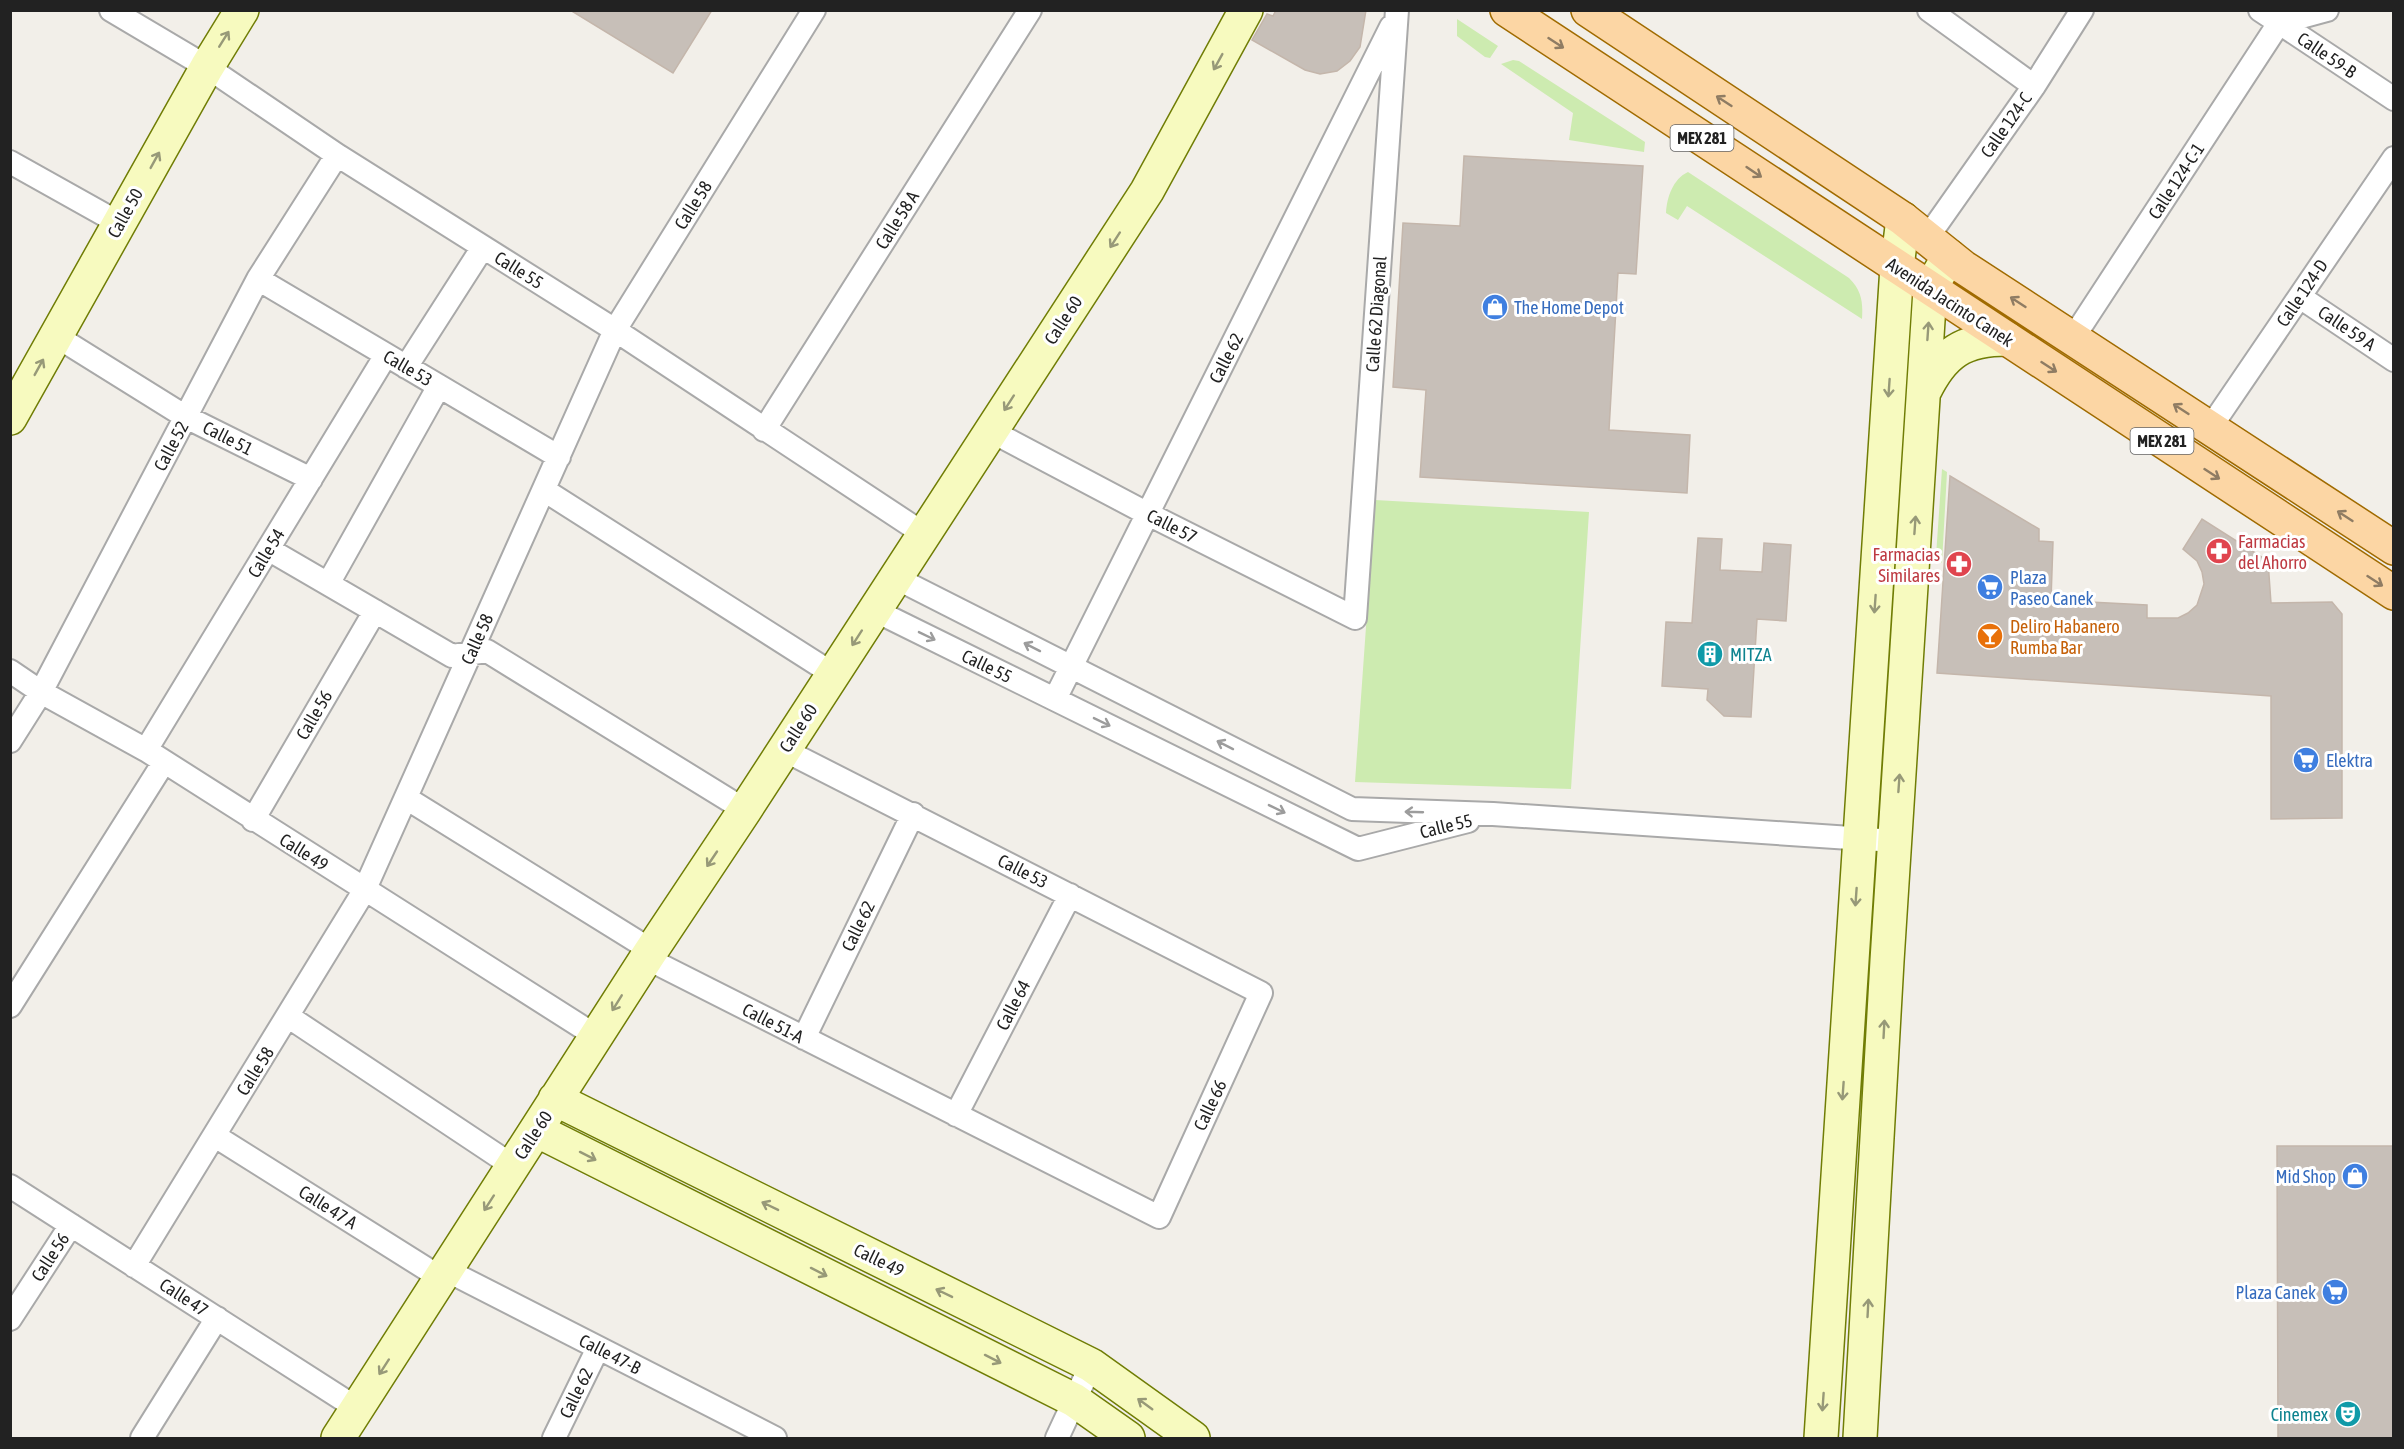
<svg xmlns="http://www.w3.org/2000/svg" width="2404" height="1449" font-family="'Asap Condensed',sans-serif">
	<style>
		.grass { fill: #cdebb0 }
		.building { fill: #c7bfb8; stroke: #c4b6ab; stroke-width: 1.5 }
		.lines { fill: none; stroke-linecap: round; stroke-linejoin: round }
		.street-casing { stroke: #a9a9a9; stroke-width: 26 }
		.secondary-casing { stroke: #707d05; stroke-width: 36 }
		.primary-casing { stroke: #a06b00; stroke-width: 36 }
		.street { stroke: #fff; stroke-width: 22 }
		.secondary { stroke: #f7fabf; stroke-width: 33 }
		.primary { stroke: #fcd6a4; stroke-width: 33 }
		.oneway { stroke: #979978 }
		.oneway2 { stroke: #8f7c63 }
		.oneway3 { stroke: #9c9c9c }
		.labels { text-anchor: middle; dominant-baseline: central; stroke-width: 6; stroke-linejoin: round; paint-order: stroke }
		.shield { fill: #fff; stroke: #646464; stroke-width: 1.5 }
		.shield-label { font-size: 16px; font-weight: bold; fill: #222 }
		.street-label { font-size: 18px; fill: #222; stroke: #fff }
		.shop-label { font-size: 18px; fill: #366cbe; stroke: #fff; text-anchor: start }
		.health-label { font-size: 18px; fill: #be3a42; stroke: #fff; text-anchor: start }
		.food-label { font-size: 18px; fill: #c56008; stroke: #fff; text-anchor: start }
		.culture-label { font-size: 18px; fill: #0d838f; stroke: #fff; text-anchor: start }
	</style>
	<rect width="100%" height="100%" fill="#f2efe9"/>
	<path class="grass" d="M1457 19 1498 46 1490 58 1485 57 1457 36Z
		M1513 60 1519 61 1645 142 1644 152 1569 140 1573 113 1501 64Z
		M1688 172 1849 278C1862 291 1863 302 1862 319L1687 206 1678 220 1666 213C1667 197 1673 179 1688 172Z
		M1942 469 1947 472 1942 563 1936 556Z
		M1375 500 1589 512 1571 789 1355 782Z"/>
	<path class="building" d="M570 10H712L673 73Z
		M1276 10H1366L1360 47 1350 61 1337 71 1320 74 1305 70 1252 40 1267 14 1273 16Z
		M1464 156 1643 166 1636 274 1618 273 1609 430 1690 435 1687 493 1420 477 1426 390 1393 387 1403 223 1460 226Z
		M1950 476 2039 529V541L2053 542 2051 600 2147 605V618H2178L2188 613 2197 605 2204 584 2202 572 2197 561 2183 549 2202 519 2268 561 2271 603 2332 602 2342 614V818L2271 819V696L1937 673Z
		M1698 538 1722 539 1720 570 1762 572 1764 543 1791 545 1786 621 1757 619 1751 717 1724 716 1707 700 1708 689 1662 686 1666 622 1692 623Z
		M2277 1146H2394V1438H2278Z"/>
	<g class="lines">
		<defs>
			<path id="street" d="M111 10 207 67 337 155 615 330 924 534
				M1929 10 2034 86
				M2260 10 2394 99
				M10 162 119 223
				M1927 238 2034 86 2082 10
				M258 279 559 457
				M2300 297 2394 360
				M56 336 186 417 311 479
				M2073 338 2279 23 2327 10
				M406 367 483 247
				M2210 428 2394 158
				M764 430 1030 10
				M991 431 1148 514 1355 618 1397 10
				M544 490 833 674
				M268 549 452 656 487 651 745 810
				M896 578 1352 809 1493 814 1895 841
				M328 584 439 386
				M874 610 1358 849 1468 821
				M10 671 41 692 146 750 596 1036
				M1055 699 1391 27
				M10 741 41 692 258 279 337 155
				M146 750 386 355
				M406 798 638 942 658 964 1159 1217 1261 993 784 750
				M253 820 375 611
				M10 1006 164 762
				M289 1017 513 1166
				M804 1038 913 814
				M956 1115 1070 895
				M215 1136 441 1278
				M10 1186 358 1409
				M134 1266 364 891 615 330 814 10
				M446 1270 775 1438
				M10 1319 71 1225
				M142 1438 217 1318
				M554 1438 598 1348
				M1057 1438 1091 1365"/>
			<path id="secondary" d="M1924 392C1943 353 1963 339 2007 339
				M10 418 207 67 242 10
				M555 1099 1091 1365 1193 1438
				M536 1130 1074 1400 1128 1438
				M338 1438 649 954 745 810 1147 191 1246 10
				M1821 1438 1897 267 1903 219
				M1860 1438 1887 961 1930 289 1949 256"/>
			<path id="primary" d="M1507 10 2394 593
				M1588 10 1903 219 1963 267 2394 548"/>
		</defs>
		<use href="#street" class="street-casing"/>
		<use href="#secondary" class="secondary-casing"/>
		<use href="#primary" class="primary-casing"/>
		<use href="#street" class="street"/>
		<use href="#secondary" class="secondary"/>
		<use href="#primary" class="primary"/>
	</g>
	<defs><path id="oneway-shaft" d="M-6 0H5M1.5-3L5.5 0L1.5 3" fill="none" stroke-width="1.6" stroke-linecap="round" stroke-linejoin="round" transform="scale(1.5)"/></defs>
	<g class="oneway">
		<use href="#oneway-shaft" transform="translate(224 39) rotate(-58)"/>
		<use href="#oneway-shaft" transform="translate(1218 62) rotate(119)"/>
		<use href="#oneway-shaft" transform="translate(155 160) rotate(-61)"/>
		<use href="#oneway-shaft" transform="translate(1115 240) rotate(123)"/>
		<use href="#oneway-shaft" transform="translate(1928 331) rotate(-86)"/>
		<use href="#oneway-shaft" transform="translate(39 367) rotate(-61)"/>
		<use href="#oneway-shaft" transform="translate(1889 388) rotate(94)"/>
		<use href="#oneway-shaft" transform="translate(1009 403) rotate(123)"/>
		<use href="#oneway-shaft" transform="translate(1915 525) rotate(-86)"/>
		<use href="#oneway-shaft" transform="translate(1875 604) rotate(94)"/>
		<use href="#oneway-shaft" transform="translate(857 638) rotate(123)"/>
		<use href="#oneway-shaft" transform="translate(1899 783) rotate(-86)"/>
		<use href="#oneway-shaft" transform="translate(712 859) rotate(124)"/>
		<use href="#oneway-shaft" transform="translate(1856 897) rotate(94)"/>
		<use href="#oneway-shaft" transform="translate(617 1003) rotate(122)"/>
		<use href="#oneway-shaft" transform="translate(1884 1029) rotate(-87)"/>
		<use href="#oneway-shaft" transform="translate(1843 1091) rotate(94)"/>
		<use href="#oneway-shaft" transform="translate(588 1156) rotate(27)"/>
		<use href="#oneway-shaft" transform="translate(489 1203) rotate(123)"/>
		<use href="#oneway-shaft" transform="translate(770 1206) rotate(-154)"/>
		<use href="#oneway-shaft" transform="translate(819 1272) rotate(27)"/>
		<use href="#oneway-shaft" transform="translate(944 1293) rotate(-154)"/>
		<use href="#oneway-shaft" transform="translate(1868 1308) rotate(-87)"/>
		<use href="#oneway-shaft" transform="translate(993 1359) rotate(27)"/>
		<use href="#oneway-shaft" transform="translate(384 1367) rotate(123)"/>
		<use href="#oneway-shaft" transform="translate(1823 1402) rotate(94)"/>
		<use href="#oneway-shaft" transform="translate(1145 1404) rotate(-144)"/>
	</g>
	<g class="oneway2">
		<use href="#oneway-shaft" transform="translate(1556 43) rotate(33)"/>
		<use href="#oneway-shaft" transform="translate(1724 101) rotate(-147)"/>
		<use href="#oneway-shaft" transform="translate(1754 172) rotate(34)"/>
		<use href="#oneway-shaft" transform="translate(2018 302) rotate(-147)"/>
		<use href="#oneway-shaft" transform="translate(2049 367) rotate(33)"/>
		<use href="#oneway-shaft" transform="translate(2181 409) rotate(-147)"/>
		<use href="#oneway-shaft" transform="translate(2212 474) rotate(33)"/>
		<use href="#oneway-shaft" transform="translate(2345 516) rotate(-147)"/>
		<use href="#oneway-shaft" transform="translate(2375 581) rotate(33)"/>
	</g>
	<g class="oneway3">
		<use href="#oneway-shaft" transform="translate(927 636) rotate(26)"/>
		<use href="#oneway-shaft" transform="translate(1032 647) rotate(-153)"/>
		<use href="#oneway-shaft" transform="translate(1102 722) rotate(26)"/>
		<use href="#oneway-shaft" transform="translate(1225 745) rotate(-153)"/>
		<use href="#oneway-shaft" transform="translate(1277 809) rotate(26)"/>
		<use href="#oneway-shaft" transform="translate(1414 812) rotate(-178)"/>
	</g>
	<defs>
		<symbol id="shop-disc" viewBox="-11 -11 22 22"><circle r="9.5" fill="#3f7fe0" stroke="#fff"/><path d="M-5-2.5h2.3a2.7 3.5 0 0 1 5.4 0H5L5.5 6h-11ZM-1.5-2.5h3a1.5 2.3 0 0 0-3 0Z" fill="#fff"/></symbol>
		<symbol id="pharmacy-disc" viewBox="-11 -11 22 22"><circle r="9.5" fill="#e0444e" stroke="#fff"/><path d="M-2-6h4v4h4v4h-4v4h-4v-4h-4v-4h4Z" fill="#fff"/></symbol>
		<symbol id="supermarket-disc" viewBox="-11 -11 22 22"><circle r="9.5" fill="#3f7fe0" stroke="#fff"/><path d="M-6-5.5h2.5l.6 2H6L4.5 2H-2.5L-4.4-4H-6ZM-1.5 3.2a1.3 1.3 0 1 0 .1 0ZM3 3.2a1.3 1.3 0 1 0 .1 0Z" fill="#fff"/></symbol>
		<symbol id="bar-disc" viewBox="-11 -11 22 22"><circle r="9.5" fill="#e8710a" stroke="#fff"/><path d="M-6-5H6L.8 .8V4.5H3.5V6h-7V4.5H-.8V.8Z" fill="#fff"/></symbol>
		<symbol id="building-disc" viewBox="-11 -11 22 22"><circle r="9.5" fill="#0f9aa8" stroke="#fff"/><path d="M-4-6H4V6H1V3H-1V6H-4ZM-2.5-4.3h1.7v1.8h-1.7ZM.8-4.3h1.7v1.8H.8ZM-2.5-1h1.7V.8h-1.7ZM.8-1h1.7V.8H.8Z" fill="#fff"/></symbol>
		<symbol id="theatre-disc" viewBox="-11 -11 22 22"><circle r="9.5" fill="#0f9aa8" stroke="#fff"/><path d="M-5-5.5Q0-4 5-5.5V0Q5 5 0 6Q-5 5-5 0ZM-3.3-2.5H-1v1.5H-3.3ZM1-2.5H3.3v1.5H1ZM-2.8 1Q0 5.5 2.8 1Z" fill="#fff"/></symbol>
	</defs>
	<g fill-rule="evenodd">
		<use href="#shop-disc" x="1480" y="292" width="30" height="30"/>
		<use href="#pharmacy-disc" x="2204" y="536" width="30" height="30"/>
		<use href="#pharmacy-disc" x="1944" y="549" width="30" height="30"/>
		<use href="#supermarket-disc" x="1975" y="572" width="30" height="30"/>
		<use href="#bar-disc" x="1975" y="621" width="30" height="30"/>
		<use href="#building-disc" x="1695" y="639" width="30" height="30"/>
		<use href="#supermarket-disc" x="2291" y="745" width="30" height="30"/>
		<use href="#shop-disc" x="2340" y="1161" width="30" height="30"/>
		<use href="#supermarket-disc" x="2320" y="1277" width="30" height="30"/>
		<use href="#theatre-disc" x="2333" y="1399" width="30" height="30"/>
	</g>
	<g class="labels">
		<g class="shield">
			<rect x="1670.5" y="125" width="63" height="26" rx="4.5"/>
			<rect x="2130.5" y="428" width="63" height="26" rx="4.5"/>
		</g>
		<g class="shield-label">
			<text x="1702" y="138">MEX 281</text>
			<text x="2162" y="441">MEX 281</text>
		</g>
		<g class="street-label">
			<text transform="translate(2327 55) rotate(34)">Calle 59-B</text>
			<text transform="translate(2006 125) rotate(-55)">Calle 124-C</text>
			<text transform="translate(2176 181) rotate(-57)">Calle 124-C-1</text>
			<text transform="translate(693 205) rotate(-58)">Calle 58</text>
			<text transform="translate(125 213) rotate(-61)">Calle 50</text>
			<text transform="translate(897 220) rotate(-58)">Calle 58 A</text>
			<text transform="translate(519 270) rotate(32)">Calle 55</text>
			<text transform="translate(2302 293) rotate(-56)">Calle 124-D</text>
			<text transform="translate(1950 302) rotate(33)">Avenida Jacinto Canek</text>
			<text transform="translate(1376 314) rotate(-86)">Calle 62 Diagonal</text>
			<text transform="translate(1063 320) rotate(-57)">Calle 60</text>
			<text transform="translate(2347 328) rotate(34)">Calle 59 A</text>
			<text transform="translate(1226 358) rotate(-63)">Calle 62</text>
			<text transform="translate(408 368) rotate(30)">Calle 53</text>
			<text transform="translate(228 438) rotate(27)">Calle 51</text>
			<text transform="translate(171 446) rotate(-62)">Calle 52</text>
			<text transform="translate(1172 526) rotate(27)">Calle 57</text>
			<text transform="translate(266 553) rotate(-59)">Calle 54</text>
			<text transform="translate(477 639) rotate(-66)">Calle 58</text>
			<text transform="translate(987 666) rotate(26)">Calle 55</text>
			<text transform="translate(314 715) rotate(-60)">Calle 56</text>
			<text transform="translate(798 728) rotate(-57)">Calle 60</text>
			<text transform="translate(1446 826) rotate(-14)">Calle 55</text>
			<text transform="translate(304 852) rotate(32)">Calle 49</text>
			<text transform="translate(1023 871) rotate(27)">Calle 53</text>
			<text transform="translate(858 926) rotate(-64)">Calle 62</text>
			<text transform="translate(1013 1005) rotate(-63)">Calle 64</text>
			<text transform="translate(773 1023) rotate(27)">Calle 51-A</text>
			<text transform="translate(255 1071) rotate(-58)">Calle 58</text>
			<text transform="translate(1210 1105) rotate(-65)">Calle 66</text>
			<text transform="translate(533 1135) rotate(-57)">Calle 60</text>
			<text transform="translate(328 1207) rotate(32)">Calle 47 A</text>
			<text transform="translate(50 1257) rotate(-57)">Calle 56</text>
			<text transform="translate(879 1260) rotate(26)">Calle 49</text>
			<text transform="translate(184 1297) rotate(33)">Calle 47</text>
			<text transform="translate(610 1354) rotate(27)">Calle 47-B</text>
			<text transform="translate(576 1393) rotate(-64)">Calle 62</text>
		</g>
		<g class="shop-label">
			<text x="1514" y="307">The Home Depot</text>
			<text x="2010" y="577">Plaza<tspan x="2010" dy="21">Paseo Canek</tspan></text>
			<text x="2326" y="760">Elektra</text>
			<text x="2336" y="1176" text-anchor="end">Mid Shop</text>
			<text x="2316" y="1292" text-anchor="end">Plaza Canek</text>
		</g>
		<g class="health-label">
			<text x="2238" y="541">Farmacias<tspan x="2238" dy="21">del Ahorro</tspan></text>
			<text x="1940" y="554" text-anchor="end">Farmacias<tspan x="1940" dy="21">Similares</tspan></text>
		</g>
		<g class="food-label">
			<text x="2010" y="626">Deliro Habanero<tspan x="2010" dy="21">Rumba Bar</tspan></text>
		</g>
		<g class="culture-label">
			<text x="1730" y="654">MITZA</text>
			<text x="2328" y="1414" text-anchor="end">Cinemex</text>
		</g>
	</g>
	<rect width="2404" height="1449" fill="none" stroke="#222222" stroke-width="24"/>
</svg>
